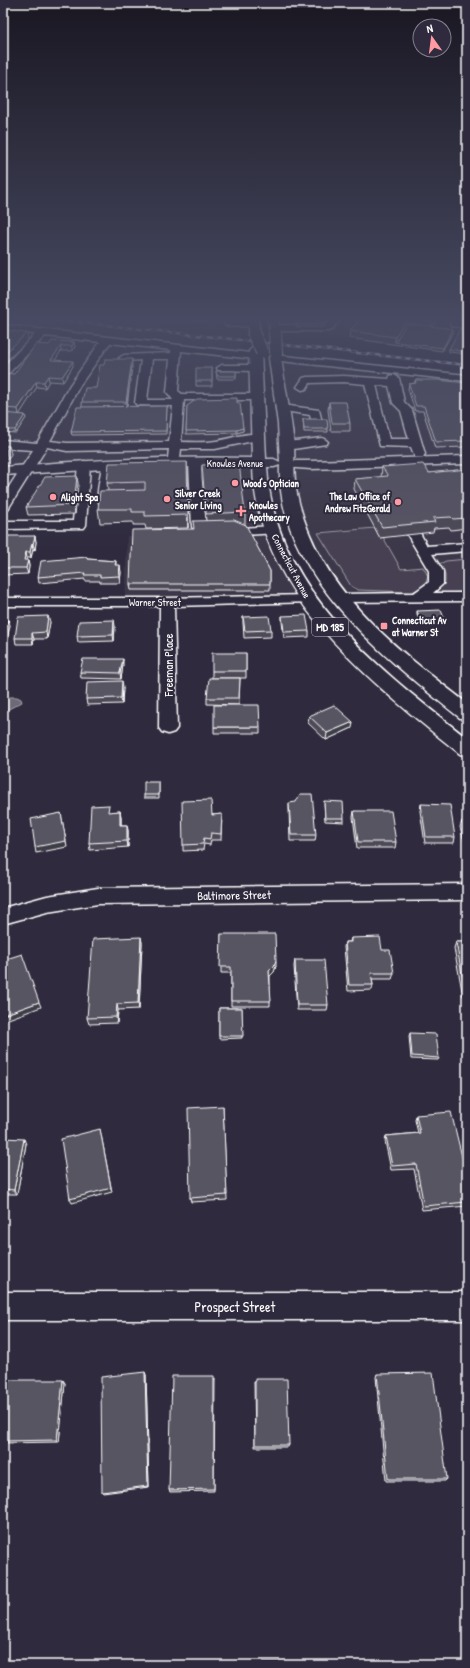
<svg xmlns="http://www.w3.org/2000/svg" width="470" height="1668" font-family="'Patrick Hand',sans-serif">
	<style>
		.built { fill: #3c3749 }
		.green { fill: #464152; stroke: #a2a0a8 }
		.water { fill: #6d6a77; stroke: #a7a6ad }
		.lines { fill: none; stroke-linecap: round; stroke-linejoin: round }
		.minor-casing { stroke: #fff; stroke-width: 3 }
		.major-casing { stroke: #fff; stroke-width: 3 }
		.minor { fill: #2f2a3d; fill-rule: evenodd }
		.major { fill: #2f2a3d; fill-rule: evenodd }
		.rail-casing { stroke: #fff; stroke-width: 2.5 }
		.rail { stroke: #2f2a3d; stroke-width: 1.5; stroke-dasharray: 5; stroke-linecap: butt }
		.major-bridge-casing { stroke: #fff; stroke-width: 14; stroke-linecap: butt }
		.major-bridge { stroke: #2f2a3d; stroke-width: 12 }
		.wall { fill: #4d4956; stroke: #fff }
		.shaded-wall { fill: #3e3c46; stroke: #fff }
		.building { fill: #595564; stroke: #fff }
		.poi-dot { fill: #ff9aa2; stroke: #2f2a3d; stroke-width: 1.5 }
		.labels { text-anchor: middle; dominant-baseline: central; stroke-width: 4; stroke-linejoin: round; paint-order: stroke }
		.far-street-label { font-size: 10px; fill: #fff; stroke: #2f2a3d }
		.far-poi-label { font-size: 10px; font-weight: bold; fill: #fff; stroke: #2f2a3d; text-anchor: start }
		.shield { fill: #2f2a3d; stroke: #c1bfc5; stroke-width: 1 }
		.shield-label { font-size: 11px; font-weight: bold; fill: #fff }
		.street-label { font-size: 12px; fill: #fff; stroke: #2f2a3d }
		.near-street-label { font-size: 14px; fill: #fff; stroke: #2f2a3d }
	</style>
	<rect width="100%" height="100%" fill="#2f2a3d"/>
	<filter id="ink" filterUnits="userSpaceOnUse"><feTurbulence type="fractalNoise" baseFrequency=".025" numOctaves="2"/><feDisplacementMap in="SourceGraphic" scale="8" xChannelSelector="R" yChannelSelector="G"/><feConvolveMatrix kernelMatrix="1 2 1 2 8 2 1 2 1" color-interpolation-filters="sRGB"/></filter>
	<g filter="url(#ink)">
		<path class="built" d="M3 317H238L240 330V354L255 356 267 516 308 599 125 602 127 536 194 535 188 463 3 471Z
			M283 317H467V354L285 331Z
			M275 358 467 378V597L339 598 304 541Z"/>
		<path class="green" d="M375 528 380 538 383 537 401 569 423 567 428 576 425 586 412 592 358 590 351 586 318 533Z
			M467 559V592L438 593 437 591 445 583V575L439 564 446 561Z"/>
		<path class="water" d="M10 697H17L21 699 22 702 3 712V701Z"/>
		<g class="lines">
			<defs>
				<path id="minor" d="M224 317H230L232 320H254L259 323C256 326 230 328 226 325 225 324 223 320 222 319Z
					M333 317H343L331 330 328 331H274L269 328 274 325H325Z
					M453 317H463L461 322H467V328L452 326 450 324Z
					M3 325 259 354 260 356 259 358 255 359 181 351 178 391 182 394H257L262 397 257 400H184L181 442C192 442 205 443 216 441 231 439 247 431 262 435L264 437 262 439 215 449H181L180 458 178 461H170L168 458 169 449 67 451 47 447 8 509 3 510V496L33 450 3 448V440L37 443 70 385 100 342 45 336 7 375 3 376V367L35 334 3 331ZM110 343 171 350V353L124 355 119 358 124 361 141 360 135 403 137 405 173 406 169 442 67 443 50 441 80 385ZM152 359H170L167 392 173 400H147Z
					M275 355 467 375V381L271 360 270 358 271 356Z
					M222 365H255L260 368 255 371 218 370 217 368Z
					M394 375 399 378 404 402 412 410 425 454 423 457H415L411 447 380 446 365 384 344 382 310 383 306 389 302 390 297 387 303 378 307 377 344 376 389 379 390 376ZM376 385 389 386 393 403 401 411 409 439H389Z
					M282 405 319 410 322 422 320 424H312L310 415 278 410 276 408Z
					M322 438 326 440 328 442 326 444 287 450 283 449 281 446 283 443 287 442Z
					M467 456V464L311 469 283 467 281 464 283 461H311Z
					M195 459 199 460 201 463 206 527 204 530H194L192 527 189 463 191 460Z
					M84 461 88 462 90 465 86 525 84 528 3 529V521H73L78 465 80 462Z
					M108 461 112 462 114 465 111 493 112 504 111 507H101C94 497 101 476 102 465L104 462Z
					M272 526 277 527 279 530 277 533 246 535 241 534 239 531 241 528Z
					M414 530 419 531 427 546 467 543V551L432 554 443 571V584L433 593H467V601L339 602 334 601 332 598 334 595 339 594 414 593 429 582V571L407 534 409 531Z
					M308 595 313 596 315 599 313 602 174 606 177 728 174 732 168 734 162 732 159 728 160 606H3V598H167Z
					M467 884V900L98 904 47 912 3 924V908L47 896 98 888Z
					M3 1292H467V1320H3Z"/>
				<path id="major" d="M248 317H258L260 335 258 337H250L248 335Z
					M267 317H277L281 331 279 333H271Z
					M255 347 259 349 261 351 266 459H274L280 462 278 424 269 358 272 351H280L282 353 281 358C285 387 291 416 294 445 295 462 293 477 297 494 317 589 394 647 467 703V719L460 718C385 658 275 572 280 465L274 467H267C273 589 379 669 467 738V756L460 754C370 681 256 594 253 467H138L3 475V467C86 460 169 456 252 458L249 351 251 349Z"/>
			</defs>
			<use href="#minor" class="minor-casing"/>
			<use href="#major" class="major-casing"/>
			<use href="#minor" class="minor"/>
			<use href="#major" class="major"/>
			<defs>
				<path id="rail" d="M33 317 467 365"/>
			</defs>
			<use href="#rail" class="rail-casing"/>
			<use href="#rail" class="rail"/>
			<defs>
				<path id="major-bridge" d="M275 331 276 353
					M254 335 262 352"/>
			</defs>
			<use href="#major-bridge" class="major-bridge-casing"/>
			<use href="#major-bridge" class="major-bridge"/>
		</g>
		<path class="wall" d="M192 317H216L211 322 192 320Z
			M222 317H234V319H222Z
			M294 317H324L320 321 325 322V324L324 327H297Z
			M361 317H438L432 326 453 329V332L442 351 349 338 350 331Z
			M467 330V354L449 352V349Z
			M74 342 75 347 72 351H61L55 360 73 366 63 382 49 381 45 388 37 387 19 414 26 418 16 433 3 432V373L14 374 49 345Z
			M132 366 127 407 167 406 166 434 72 435 71 432 82 407V402Z
			M212 368V386H196V381Z
			M216 371H236V379H217Z
			M415 380 467 383V447L435 448 423 411H415L408 389 409 384 415 383Z
			M329 402 350 423V431H331L328 410Z
			M237 403 243 428V431L237 433 186 434 187 406Z
			M303 419 328 429V432H304Z
			M3 446H9L11 454 8 459H3Z
			M202 465 245 512V524L270 571V590H131L130 584 194 529 206 521 202 477Z
			M382 467 429 473 467 469V528L451 530 449 527 434 528 433 532 380 538 354 489 355 479 381 477Z
			M188 475V528L146 529 145 525H133V522L100 523 98 509 108 491 107 483Z
			M77 476 78 484 75 514 28 515 26 507Z
			M35 536 36 542 35 550 33 549 31 558H27V560H28L29 566 28 574 3 575V544H6Z
			M87 557V559L116 561V565L121 572 120 583H100V581H85V579L39 583 38 577Z
			M467 609V619L466 615Z
			M417 611 445 621 444 624 420 625 417 614Z
			M282 616 309 631V637L284 638 282 622Z
			M243 617 271 630V637L244 638 243 623Z
			M3 619 10 625 6 643H3Z
			M50 622 47 639H34L33 644H16L15 638Z
			M115 626 114 641 78 642 77 636Z
			M246 653V678H212V671Z
			M123 665 121 679 81 678 80 672Z
			M240 678 239 705 207 704V698Z
			M123 687 122 704 87 705 86 699Z
			M309 716 352 728 326 740 308 723Z
			M214 727H260V733H214Z
			M159 782V798H144V795Z
			M324 801 344 818V822L325 821Z
			M289 803 316 835 315 841H290L289 809Z
			M421 804 455 837 454 843H425L420 811Z
			M120 811 121 817V825H127L128 831V847L90 850 89 843 110 812Z
			M354 811 396 842 395 848H357L353 817Z
			M222 814 221 840H211L210 845 204 844 203 850 183 851V845L212 815Z
			M467 820V847H466L460 827 462 821Z
			M221 934 276 966 274 972 270 976V1006H231V973H221Z
			M141 937 142 943 139 1009 118 1010 117 1023 89 1024 87 1018Z
			M351 938 382 950 394 973 392 979H372L373 985 372 990 348 991 344 947 345 942H350Z
			M456 942H467V996H463L454 948Z
			M295 960 328 1005 327 1010H297L294 966Z
			M219 1008H242V1038L219 1039Z
			M410 1033 439 1058 438 1060 411 1059 409 1036Z
			M223 1106 227 1200 191 1202 190 1198Z
			M416 1115 467 1177V1206L422 1210 414 1169 391 1170 385 1141 386 1136 418 1133 415 1120Z
			M3 1138 26 1144 17 1194H3Z
			M145 1372 146 1375 149 1487 103 1493 102 1492Z
			M377 1374 447 1479 445 1481H386L376 1377Z
			M215 1378 214 1491 170 1492 169 1490Z
			M254 1381 289 1445 288 1447H255Z
			M65 1383 59 1442 3 1443V1409Z"/>
		<path class="shaded-wall" d="M211 317H216L211 322Z
			M322 317H324L318 324V321Z
			M435 317H438L431 329 432 322Z
			M407 318 406 326 395 342V337Z
			M453 329V332L442 351 443 348Z
			M27 333 28 340 3 364V355Z
			M74 342 75 347 72 351V346Z
			M61 346V351L52 365 51 360Z
			M132 359V366L126 410V402Z
			M73 361V366L63 382 62 377Z
			M48 376 49 381 45 388 44 382Z
			M36 382 37 387 19 415 18 409Z
			M25 415 26 418 16 433 15 430Z
			M243 428V431L237 433V430Z
			M9 446 11 454 8 459 6 451Z
			M187 462 188 475V528V515Z
			M77 476 78 484 75 514 74 505Z
			M35 536 36 542 35 550 33 544Z
			M32 543 33 549 31 558 30 552Z
			M26 552 27 558 25 566 24 560Z
			M28 560 29 566 28 574 26 568Z
			M120 565 121 572 120 583 119 576Z
			M48 616 50 622 47 639 46 632Z
			M8 619 10 625 6 643 4 637Z
			M114 620 115 626 114 641 113 635Z
			M32 633 34 639 33 644 32 638Z
			M123 659V665L121 679 120 673Z
			M122 681 123 687 122 704 121 698Z
			M353 722 352 728 326 740 327 733Z
			M120 811 121 817V831L120 825Z
			M61 813 67 847 36 853 35 847Z
			M127 825 128 831V847L127 841Z
			M141 937 142 943 139 1009 138 1003Z
			M276 960V966L274 972 269 977V971Z
			M39 1002 41 1007 3 1021V1015Z
			M117 1004 118 1010 117 1023 116 1017Z
			M100 1129 112 1192 72 1203 70 1199Z
			M24 1139 26 1144 17 1194 14 1190Z
			M145 1372 146 1375 149 1487 148 1486Z
			M63 1380 65 1383 59 1442 57 1440Z"/>
		<path class="building" d="M295 317H322L318 321 325 322 324 324 297 325Z
			M361 317H435L432 322 407 318 395 337 350 331Z
			M407 323 453 329 443 348 395 342Z
			M460 329 467 330V352L449 349Z
			M3 330 27 333 3 355Z
			M52 341 74 342 72 346H61L51 360 73 361 62 377 48 376 44 382H36L18 409 3 408V373L14 374 36 344 49 345Z
			M105 359H132L126 402H82L85 388H96L100 365H104Z
			M196 368H212V381H196Z
			M216 371H236V376H217Z
			M415 380H438L467 383V441L436 442 424 406H416L409 384 416 383Z
			M237 398V403H240L243 428 237 430 186 431 187 406 197 399Z
			M329 402H346L350 423H332Z
			M167 406 166 431 71 432 77 407Z
			M3 413 25 415 15 430H3Z
			M303 419H327L328 429H304Z
			M3 446H9L6 451H3Z
			M187 462 188 515 145 516V512H132V509H98L100 491 145 490V482L107 483 109 463Z
			M239 463 245 512 206 514 202 465Z
			M423 464 429 473 467 469V518L453 519 451 517 433 518 435 522 382 527 355 479 388 476 382 467Z
			M77 476 74 505 26 507 45 477Z
			M234 520 246 525 270 571V584H130L132 530 194 529 193 521Z
			M8 536H35L33 544 32 543 30 552H26L24 560H28L26 568H3V544H6Z
			M87 557V559L116 561 115 565H120L119 576 100 577V575H84L85 573 38 577 41 561Z
			M441 610 445 621 421 622 417 611Z
			M306 615 309 631 284 632 282 616Z
			M48 616 46 632 32 633V638H15L18 617Z
			M269 616 271 630 245 631 243 617Z
			M3 619H8L4 637H3Z
			M114 620 113 635 77 636 79 621Z
			M212 653H246V671H212Z
			M83 659H123L120 673 80 672Z
			M209 678H240L239 698H207Z
			M122 681 121 698 86 699 87 682Z
			M214 705H259L260 727H214Z
			M334 705 353 722 327 733 309 716Z
			M144 782H159V795H144Z
			M300 794H312L316 835H291L289 803 296 802Z
			M211 800 212 815 222 814 221 834 211 833 210 839 204 838 203 844 183 845 182 801Z
			M324 801 343 802 344 818H325Z
			M421 804 450 805 455 837H426Z
			M109 805 108 812 120 811V825H127V841L89 843 91 806Z
			M354 811H391L396 842H358Z
			M61 813 66 841 35 847 31 819Z
			M467 820V840L462 821Z
			M221 934H275L276 960 274 966 269 971 271 1001H231V967H220Z
			M141 937 138 1003 117 1004 116 1017 87 1018 93 939Z
			M380 937 382 950H390L394 973H371L373 985H349L345 942H351V938Z
			M456 942H467V991H465Z
			M22 954 39 1002 3 1015V960Z
			M295 960H324L328 1005H297Z
			M219 1008H242L243 1036H219Z
			M410 1033 436 1034 439 1058 412 1056Z
			M223 1106 227 1195 190 1198 188 1108Z
			M451 1112 467 1177V1202L424 1206 416 1164 392 1166 386 1136 420 1133 416 1115Z
			M100 1129 111 1188 70 1199 61 1139Z
			M3 1138 24 1139 14 1190 3 1189Z
			M145 1372 148 1486 102 1492 101 1377Z
			M433 1373 447 1479H388L377 1374Z
			M172 1376H214V1489L169 1490Z
			M255 1379H287L289 1445H255Z
			M7 1380H63L57 1440 3 1441V1409Z
			M263 1662H310V1665H263Z"/>
	</g>
	<linearGradient id="sky" x2="0" y2="1"><stop stop-color="#1a1722"/><stop offset="0.58" stop-color="#474a62"/><stop offset="1" stop-color="#474a62" stop-opacity="0"/></linearGradient>
	<rect width="470" height="550" fill="url(#sky)"/>
	<g class="poi-dot">
		<circle cx="235" cy="483" r="4"/>
		<circle cx="53" cy="497" r="4"/>
		<circle cx="167" cy="499" r="4"/>
		<circle cx="398" cy="502" r="4"/>
		<path d="M239 505h4v4h4v4h-4v4h-4v-4h-4v-4h4z"/>
		<rect x="380" y="622" width="8" height="8" rx="2"/>
	</g>
	<g class="labels">
		<g class="far-street-label">
			<text x="235" y="463">Knowles Avenue</text>
			<text transform="translate(291 566) rotate(62)">Connecticut Avenue</text>
			<text x="155" y="602">Warner Street</text>
		</g>
		<g class="far-poi-label">
			<text x="243" y="483">Wood's Optician</text>
			<text x="175" y="493">Silver Creek<tspan x="175" dy="12">Senior Living</tspan></text>
			<text x="390" y="496" text-anchor="end">The Law Office of<tspan x="390" dy="12">Andrew FitzGerald</tspan></text>
			<text x="61" y="497">Alight Spa</text>
			<text x="249" y="505">Knowles<tspan x="249" dy="12">Apothecary</tspan></text>
			<text x="392" y="620">Connecticut Av<tspan x="392" dy="12">at Warner St</tspan></text>
		</g>
		<rect class="shield" x="312" y="618" width="36" height="18" rx="3"/>
		<g class="shield-label">
			<text x="330" y="627">MD 185</text>
		</g>
		<g class="street-label">
			<text transform="translate(168 665) rotate(-90)">Freeman Place</text>
			<text transform="translate(234 895) rotate(-1)">Baltimore Street</text>
		</g>
		<g class="near-street-label">
			<text x="235" y="1306">Prospect Street</text>
		</g>
	</g>
	<rect width="470" height="1668" fill="none" stroke="#2f2a3d" stroke-width="16"/>
	<rect x="8" y="8" width="454" height="1652" fill="none" stroke="#fff" stroke-width="1.5" filter="url(#ink)"/>
	<g transform="translate(432 38) rotate(346)"><circle r="19" fill="#2f2a3d" stroke="#827f8b"/>
	<path d="M0-3L7 15L0 10L-7 15Z" fill="#ff9aa2"/>
	<text y="-6" font-size="11" font-weight="bold" text-anchor="middle" fill="#ffffff">N</text>
	</g>
</svg>
